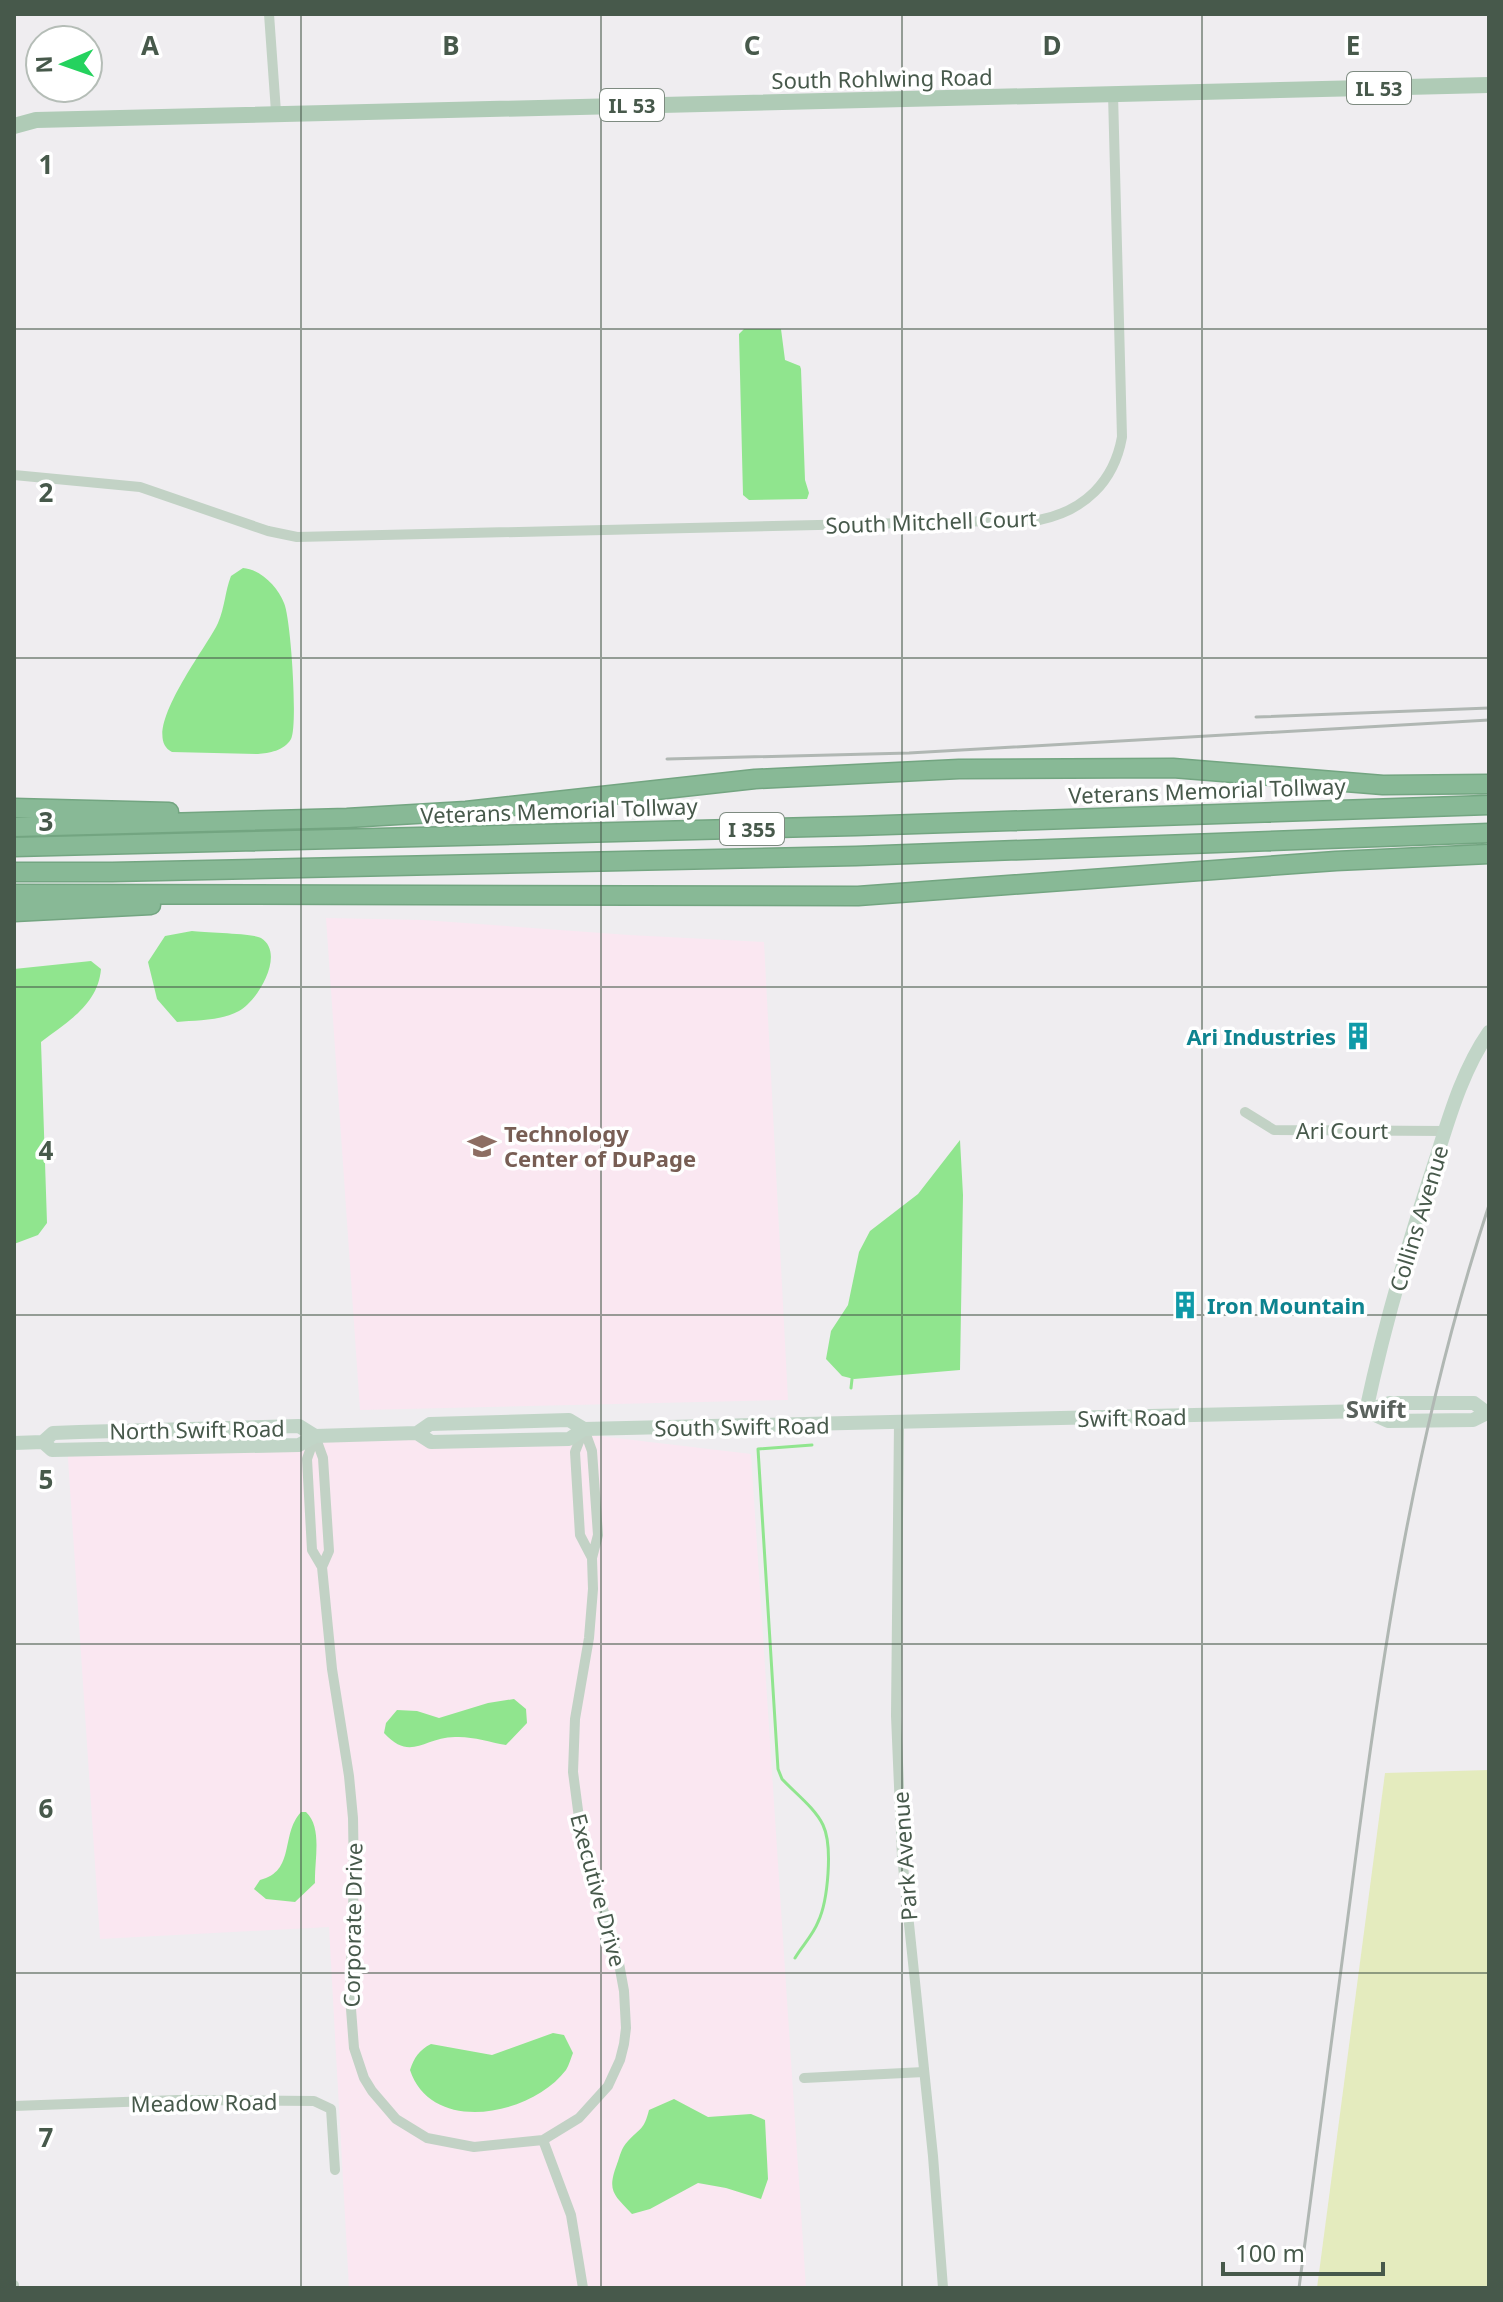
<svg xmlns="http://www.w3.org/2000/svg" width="1503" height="2302" font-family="'Noto Sans',sans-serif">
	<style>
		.commercial { fill: #fae7f1 }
		.green { fill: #e4ebbe }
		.water { fill: #90e58e }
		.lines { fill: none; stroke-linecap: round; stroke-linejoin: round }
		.stream { stroke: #90e58e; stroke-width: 3 }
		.highway-casing { stroke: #73a581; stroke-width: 21 }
		.street { stroke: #c2d2c5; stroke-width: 10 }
		.secondary { stroke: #c1d5c7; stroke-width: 14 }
		.primary { stroke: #afcbb6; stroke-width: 16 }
		.highway { stroke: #88b996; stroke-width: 18 }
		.rail { stroke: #b0b7b3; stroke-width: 3 }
		.grid { fill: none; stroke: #47594b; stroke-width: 2; stroke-opacity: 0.55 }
		.labels { text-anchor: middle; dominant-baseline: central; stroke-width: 7; stroke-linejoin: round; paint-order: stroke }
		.shield { fill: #fff; stroke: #7e8b81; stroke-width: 2 }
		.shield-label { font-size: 20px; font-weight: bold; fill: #47594b }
		.street-label { font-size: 22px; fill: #47594b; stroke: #fff }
		.culture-label { font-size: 22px; font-weight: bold; fill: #0d838f; stroke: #fff; text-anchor: end }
		.education-label { font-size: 22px; font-weight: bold; fill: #785e54; stroke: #fff; text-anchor: start }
		.neighbourhood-label { font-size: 24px; font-weight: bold; fill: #5a625d; stroke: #fff }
		.grid-label { font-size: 26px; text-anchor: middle; font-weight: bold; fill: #47594b; stroke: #fff; stroke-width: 7; stroke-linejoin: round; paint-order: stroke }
	</style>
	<rect width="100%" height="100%" fill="#efedf0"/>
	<path class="commercial" d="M326 918 423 920 629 935 764 942 788 1400 360 1410Z
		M591 1435 751 1454 806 2288H349L329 1927 100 1939 67 1444Z"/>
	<path class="green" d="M1489 1770V2288H1317L1385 1773Z"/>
	<path class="water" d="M744 329H781L785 360 800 366 801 369 805 480 809 493 807 499 749 500 743 495 739 334Z
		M243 568C260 569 278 587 284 603 291 618 298 727 291 739 284 751 269 753 258 754L172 752C137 735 208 646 218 623 225 607 225 591 231 576Z
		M192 931C205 933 252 933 261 938 286 953 258 1001 239 1011 221 1021 196 1020 177 1022L157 999 148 962 165 936Z
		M91 961 101 969C98 1005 67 1022 41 1042L47 1223 38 1235 14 1244V969Z
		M960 1140 963 1195 960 1370 854 1379 842 1376 826 1359 831 1331 848 1305 859 1252 870 1231 918 1194Z
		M514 1699 526 1709 527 1723 506 1745C489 1742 472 1736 455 1737 422 1738 411 1762 384 1733L386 1723 397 1710 417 1711 439 1718 488 1703Z
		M301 1812H306C323 1828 314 1861 315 1883L295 1902 266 1899 254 1889 260 1880C296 1871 280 1835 301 1812Z
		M553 2033 564 2035 573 2053C571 2058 569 2065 566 2070 532 2115 432 2136 410 2070 414 2058 419 2050 431 2044L492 2055Z
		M674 2099 708 2117 751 2114 765 2120 768 2179 761 2199 726 2188 698 2183 650 2209 632 2214C613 2194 607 2191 617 2164 620 2156 621 2148 628 2141 640 2128 644 2130 649 2110Z"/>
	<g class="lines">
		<path class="stream" d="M851 1388 852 1379
			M795 1958C802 1946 813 1935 818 1922 828 1901 833 1846 823 1825 815 1808 795 1793 782 1779L778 1769 758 1449 812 1445"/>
		<defs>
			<path id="highway" d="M14 808 169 812
				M14 827 347 818 466 811 755 779 959 769 1173 768 1383 785 1489 784
				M14 847 856 826 1489 805
				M14 872H112L856 856 1489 833
				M14 894 858 896 1336 861 1489 854
				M14 912 151 905"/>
		</defs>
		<use href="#highway" class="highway-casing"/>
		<path class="street" d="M269 14 276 112
			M14 475 140 487 268 531 297 537 1039 520C1084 511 1114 482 1122 437L1113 94
			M1245 1112 1274 1130 1445 1131
			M899 1422 896 1716 902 1856 933 2156 943 2288
			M584 1429 575 1452 580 1535 592 1558
			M315 1436 307 1459 312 1550 322 1567 332 1669 349 1776 353 1818 354 1879 350 1996 354 2048 364 2078 372 2091 396 2119 427 2138 474 2147 543 2140 579 2118 608 2086 620 2060 624 2044 626 2028 624 1991 618 1958 582 1841 573 1772 575 1719 589 1638 593 1589 592 1558 598 1535 592 1451 584 1429
			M315 1436 323 1458 329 1551 322 1567
			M804 2078 924 2072
			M14 2106 178 2100 314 2101 331 2109 335 2170
			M543 2140 571 2215 583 2288
			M14 2285V2288"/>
		<path class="secondary" d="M1366 1411C1384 1326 1408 1244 1435 1162 1449 1118 1462 1071 1489 1032
			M1366 1411 1388 1421 1473 1420 1489 1412
			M417 1433 431 1442 569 1439 584 1429
			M43 1442 53 1433 79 1432 299 1426 315 1436
			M14 1443 43 1442 52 1450 299 1445 315 1436 417 1433 430 1424 569 1420 584 1429 1366 1411 1390 1403H1474L1486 1412"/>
		<path class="primary" d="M14 126 36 120 1489 85"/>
		<use href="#highway" class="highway"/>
		<path class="rail" d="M1256 717 1489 708
			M667 759 909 753 1489 720
			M1299 2288C1317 2154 1334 2020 1352 1886 1382 1651 1415 1431 1489 1205"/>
	</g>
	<path class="grid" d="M301 14V2288M601 14V2288M902 14V2288M1202 14V2288M14 329H1489M14 658H1489M14 987H1489M14 1315H1489M14 1644H1489M14 1973H1489"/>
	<defs>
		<symbol id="building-bare" viewBox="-9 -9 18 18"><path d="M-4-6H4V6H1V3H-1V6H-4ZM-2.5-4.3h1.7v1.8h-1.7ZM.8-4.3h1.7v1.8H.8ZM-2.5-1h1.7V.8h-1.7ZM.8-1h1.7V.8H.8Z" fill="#0f9aa8" stroke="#fff" stroke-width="2.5" paint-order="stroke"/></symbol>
		<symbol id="school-bare" viewBox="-9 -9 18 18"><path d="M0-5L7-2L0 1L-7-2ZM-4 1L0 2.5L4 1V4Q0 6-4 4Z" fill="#8d6e63" stroke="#fff" stroke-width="2.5" paint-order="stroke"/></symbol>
	</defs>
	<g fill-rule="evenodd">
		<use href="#building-bare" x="1338" y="1016" width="40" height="40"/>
		<use href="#school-bare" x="462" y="1126" width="40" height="40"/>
		<use href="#building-bare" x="1165" y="1285" width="40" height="40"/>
	</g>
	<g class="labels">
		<g class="shield">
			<rect x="1347" y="72" width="64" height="32" rx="6"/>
			<rect x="600" y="89" width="64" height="32" rx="6"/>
			<rect x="720" y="813" width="64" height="32" rx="6"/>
		</g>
		<g class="shield-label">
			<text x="1379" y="88">IL 53</text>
			<text x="632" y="105">IL 53</text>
			<text x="752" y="829">I 355</text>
		</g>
		<g class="street-label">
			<text transform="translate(882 78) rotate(-1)">South Rohlwing Road</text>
			<text transform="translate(931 521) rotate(-2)">South Mitchell Court</text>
			<text transform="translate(1207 790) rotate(-2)">Veterans Memorial Tollway</text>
			<text transform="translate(559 810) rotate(-2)">Veterans Memorial Tollway</text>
			<text x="1342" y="1130">Ari Court</text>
			<text transform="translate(1418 1218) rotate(-73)">Collins Avenue</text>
			<text transform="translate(1132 1417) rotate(-1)">Swift Road</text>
			<text transform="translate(742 1426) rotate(-1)">South Swift Road</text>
			<text transform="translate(197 1429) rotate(-1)">North Swift Road</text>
			<text transform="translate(904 1856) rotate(-94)">Park Avenue</text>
			<text transform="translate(599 1890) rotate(75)">Executive Drive</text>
			<text transform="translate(352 1925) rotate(-89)">Corporate Drive</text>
			<text transform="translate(204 2102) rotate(-1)">Meadow Road</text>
		</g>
		<g class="culture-label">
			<text x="1336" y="1036">Ari Industries</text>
			<text x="1207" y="1305" text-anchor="start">Iron Mountain</text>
		</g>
		<g class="education-label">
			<text x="504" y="1133">Technology<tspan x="504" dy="25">Center of DuPage</tspan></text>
		</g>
		<g class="neighbourhood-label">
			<text x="1376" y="1408">Swift</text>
		</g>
	</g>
	<g class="grid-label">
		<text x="150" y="55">A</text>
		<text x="451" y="55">B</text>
		<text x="752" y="55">C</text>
		<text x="1052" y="55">D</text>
		<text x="1353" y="55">E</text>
		<text x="46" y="174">1</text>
		<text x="46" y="502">2</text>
		<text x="46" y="831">3</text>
		<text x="46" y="1160">4</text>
		<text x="46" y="1489">5</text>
		<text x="46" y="1818">6</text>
		<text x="46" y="2147">7</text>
	</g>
	<rect width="1503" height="2302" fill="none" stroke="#47594b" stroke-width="32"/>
	<g transform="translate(64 64) rotate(268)"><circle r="38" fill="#ffffff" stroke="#b5bdb7" stroke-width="2"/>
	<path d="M0-6L14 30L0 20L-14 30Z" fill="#25d25e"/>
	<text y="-12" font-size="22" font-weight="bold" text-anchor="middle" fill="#47594b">N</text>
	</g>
	<path d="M1223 2262v12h160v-12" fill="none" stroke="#47594b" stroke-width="4"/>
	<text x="1235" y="2262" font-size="24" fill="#47594b" stroke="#ffffff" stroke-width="6" paint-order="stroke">100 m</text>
</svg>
